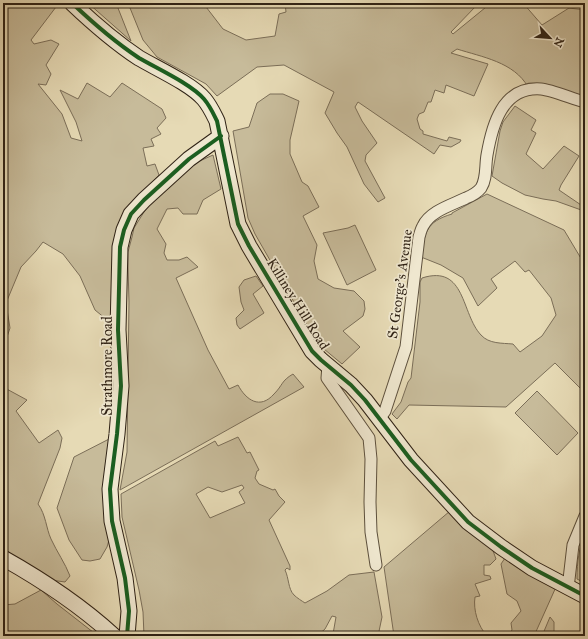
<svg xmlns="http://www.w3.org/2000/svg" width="588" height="639" font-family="'IM FELL Great Primer',serif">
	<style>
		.green { fill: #c7bb9a; stroke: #7b6e58; fill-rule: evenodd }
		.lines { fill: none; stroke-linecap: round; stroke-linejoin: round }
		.street-casing { stroke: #5d503d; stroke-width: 13 }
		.secondary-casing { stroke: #2f2215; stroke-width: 17 }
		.street { stroke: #efe7cf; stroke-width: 11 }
		.secondary { stroke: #efe7cf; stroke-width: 15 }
		.cycleway-casing { stroke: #efe7cf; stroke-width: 6 }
		.cycleway { stroke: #1b5e20; stroke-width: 4 }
		.labels { text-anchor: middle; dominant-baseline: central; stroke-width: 3.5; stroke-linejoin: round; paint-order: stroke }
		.street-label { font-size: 14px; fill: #2f2215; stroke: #efe7cf }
	</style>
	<rect width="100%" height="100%" fill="#e6dab5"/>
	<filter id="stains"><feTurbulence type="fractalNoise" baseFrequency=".005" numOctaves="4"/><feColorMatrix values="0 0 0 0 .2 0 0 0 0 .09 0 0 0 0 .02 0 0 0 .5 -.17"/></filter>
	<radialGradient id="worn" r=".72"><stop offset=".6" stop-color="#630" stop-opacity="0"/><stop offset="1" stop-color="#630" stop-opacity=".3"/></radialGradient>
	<path class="green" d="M3 3H59L31 40 34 44 51 40 59 44 46 65 51 74 46 85 38 84 62 114 71 138 82 141 76 122 60 90 78 99 87 83 110 97 122 83 162 109 166 118 157 128 161 134 151 139 154 146 143 148 147 166 155 164 159 175 130 206 112 324 95 310 80 276 63 254 43 242 36 251 21 267 6 303 10 328 6 340 3 341Z
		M88 3H116L131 41Z
		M128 3H164L165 6 171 3H203L223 29 246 40 275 36 279 14 286 12 285 3H472L476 6 451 32 453 34 491 3H523L542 25 569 8 585 10V97L528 87C514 62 482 57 457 49L451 53 488 64 474 96 446 85 444 93 435 90 431 102H428L424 112 419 114 417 119 420 129 423 131V134L447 141 449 137 461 140 460 142 451 147 440 145 434 154 358 102 355 107 362 121 377 143 366 155 365 161 385 198 378 202 364 184 347 147 337 133 325 113 334 92 284 65 257 67 217 96 206 84 157 57 143 40Z
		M270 94H283L299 101 290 140V154L302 182 308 186 319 207 303 216 317 245 314 261 318 279 334 288 354 291 364 301 365 309 363 316 343 331 360 347 342 364 318 344 255 234 248 218 233 131 249 127 257 103Z
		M515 106 536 120 531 130 536 133 526 154 543 169 564 146 579 156 561 185 559 190 584 207V211L556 201 543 199 525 195 502 183 492 176 500 131 503 122Z
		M213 155 221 189 203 200 197 214H183L178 208 167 209 157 229 166 244 164 253 167 260H179L187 257 198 267 176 278 208 350 229 389 238 385C246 400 260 410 274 394 283 385 281 381 293 374L304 387 120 490 127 452 129 302 128 267V252L132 237 134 228 149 204 193 164Z
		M487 194 564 230 585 265V393L555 363 506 407 409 405 397 419 392 414 401 402 408 382 411 378 420 302V282L422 278C466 264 461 314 481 335 489 344 502 343 513 344L520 352 542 336 556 315 551 298 529 270 525 272 515 261 491 279 497 288 478 306 463 278 441 265 421 257C425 233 425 222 452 214V213Z
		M355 225 376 270 347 285 323 233 348 228Z
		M256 276 263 286 253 294 264 313 240 329 237 325 236 318 244 310 241 302 239 287 244 280Z
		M3 387 27 400 16 411 39 443 58 430 62 438 60 448 38 504C46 515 46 528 51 539 57 552 65 563 70 576L65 582 51 580 3 550Z
		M537 391 578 433 557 455 515 413Z
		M113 437 111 533 107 547 100 559 90 561 82 560 69 540 57 508 74 457Z
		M238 437 247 453 250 452 259 470 257 471 255 478 259 484 273 490 275 489 279 496 285 502 269 520 290 566V570L287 568 285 570C289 578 288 589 294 595 297 598 302 601 305 603L327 591 349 575 374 572 382 617 378 636H334L333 634 336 617 332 616 325 629 317 636H144L143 612 139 590 122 517 121 494 215 441 218 446ZM242 485 244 488 239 492 245 503 210 518 196 494 208 487 222 492Z
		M450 511 492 548 496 559 490 565H484V575L490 576 491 579 475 584 480 596 475 597C473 610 478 626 487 636H394L384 567Z
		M585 532V583L577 579C577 562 579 548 585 532Z
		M507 555 556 587 534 636H508L512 630 511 623 521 611 517 601 507 594 501 564Z
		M41 590 57 604 98 636H3V605L15 604Z
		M550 617 554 622V636H542Z"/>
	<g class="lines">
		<defs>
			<path id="street" d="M328 366 327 378 369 438 371 459 370 502 371 532 376 565
				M380 418 385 411 406 347 419 237C420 234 421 229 423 226 430 211 452 205 466 198 471 196 477 193 481 188 487 179 485 166 487 155 492 126 502 86 541 89 552 90 573 99 585 102
				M568 588 573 545 585 516"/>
			<path id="secondary" d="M72 3C93 23 115 42 139 58 158 69 191 84 204 99 210 106 213 113 217 121L238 224 249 246 312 351 321 360 351 385 365 400 411 460 468 522 501 547 532 568 585 596
				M3 558C44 581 79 604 114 636
				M127 636 129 611 125 578 112 521 110 489 117 434 121 386 118 330 120 247 124 230 131 214 144 200 189 159 221 136"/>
		</defs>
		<use href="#street" class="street-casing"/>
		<use href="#secondary" class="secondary-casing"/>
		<use href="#street" class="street"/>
		<use href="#secondary" class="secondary"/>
		<defs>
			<path id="cycleway" d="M72 3C93 23 115 42 139 58 158 69 191 84 204 99 210 106 213 113 217 121L238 224 249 246 312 351 321 360 351 385 365 400 411 460 468 522 501 547 532 568 585 596
				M127 636 129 611 125 578 112 521 110 489 117 434 121 386 118 330 120 247 124 230 131 214 144 200 189 159 221 136"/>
		</defs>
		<use href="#cycleway" class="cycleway-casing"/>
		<use href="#cycleway" class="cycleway"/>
	</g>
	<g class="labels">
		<g class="street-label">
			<text transform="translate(400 284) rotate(-82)">St George's Avenue</text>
			<text transform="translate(298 304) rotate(58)">Killiney Hill Road</text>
			<text transform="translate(107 366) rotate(-90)">Strathmore Road</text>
		</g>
	</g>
	<rect width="588" height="639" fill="none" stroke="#e6dab5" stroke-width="16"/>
	<rect x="4" y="4" width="580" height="631" fill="none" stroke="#2f2215" stroke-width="2"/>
	<rect x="8" y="8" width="572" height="623" fill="none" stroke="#2f2215"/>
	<g transform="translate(550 38) rotate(116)" stroke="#efe7cf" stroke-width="3" paint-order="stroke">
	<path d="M0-3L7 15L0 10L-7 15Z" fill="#2f2215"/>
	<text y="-6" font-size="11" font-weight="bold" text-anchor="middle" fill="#2f2215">N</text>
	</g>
	<rect width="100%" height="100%" filter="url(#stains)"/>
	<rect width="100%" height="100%" fill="url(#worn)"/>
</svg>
